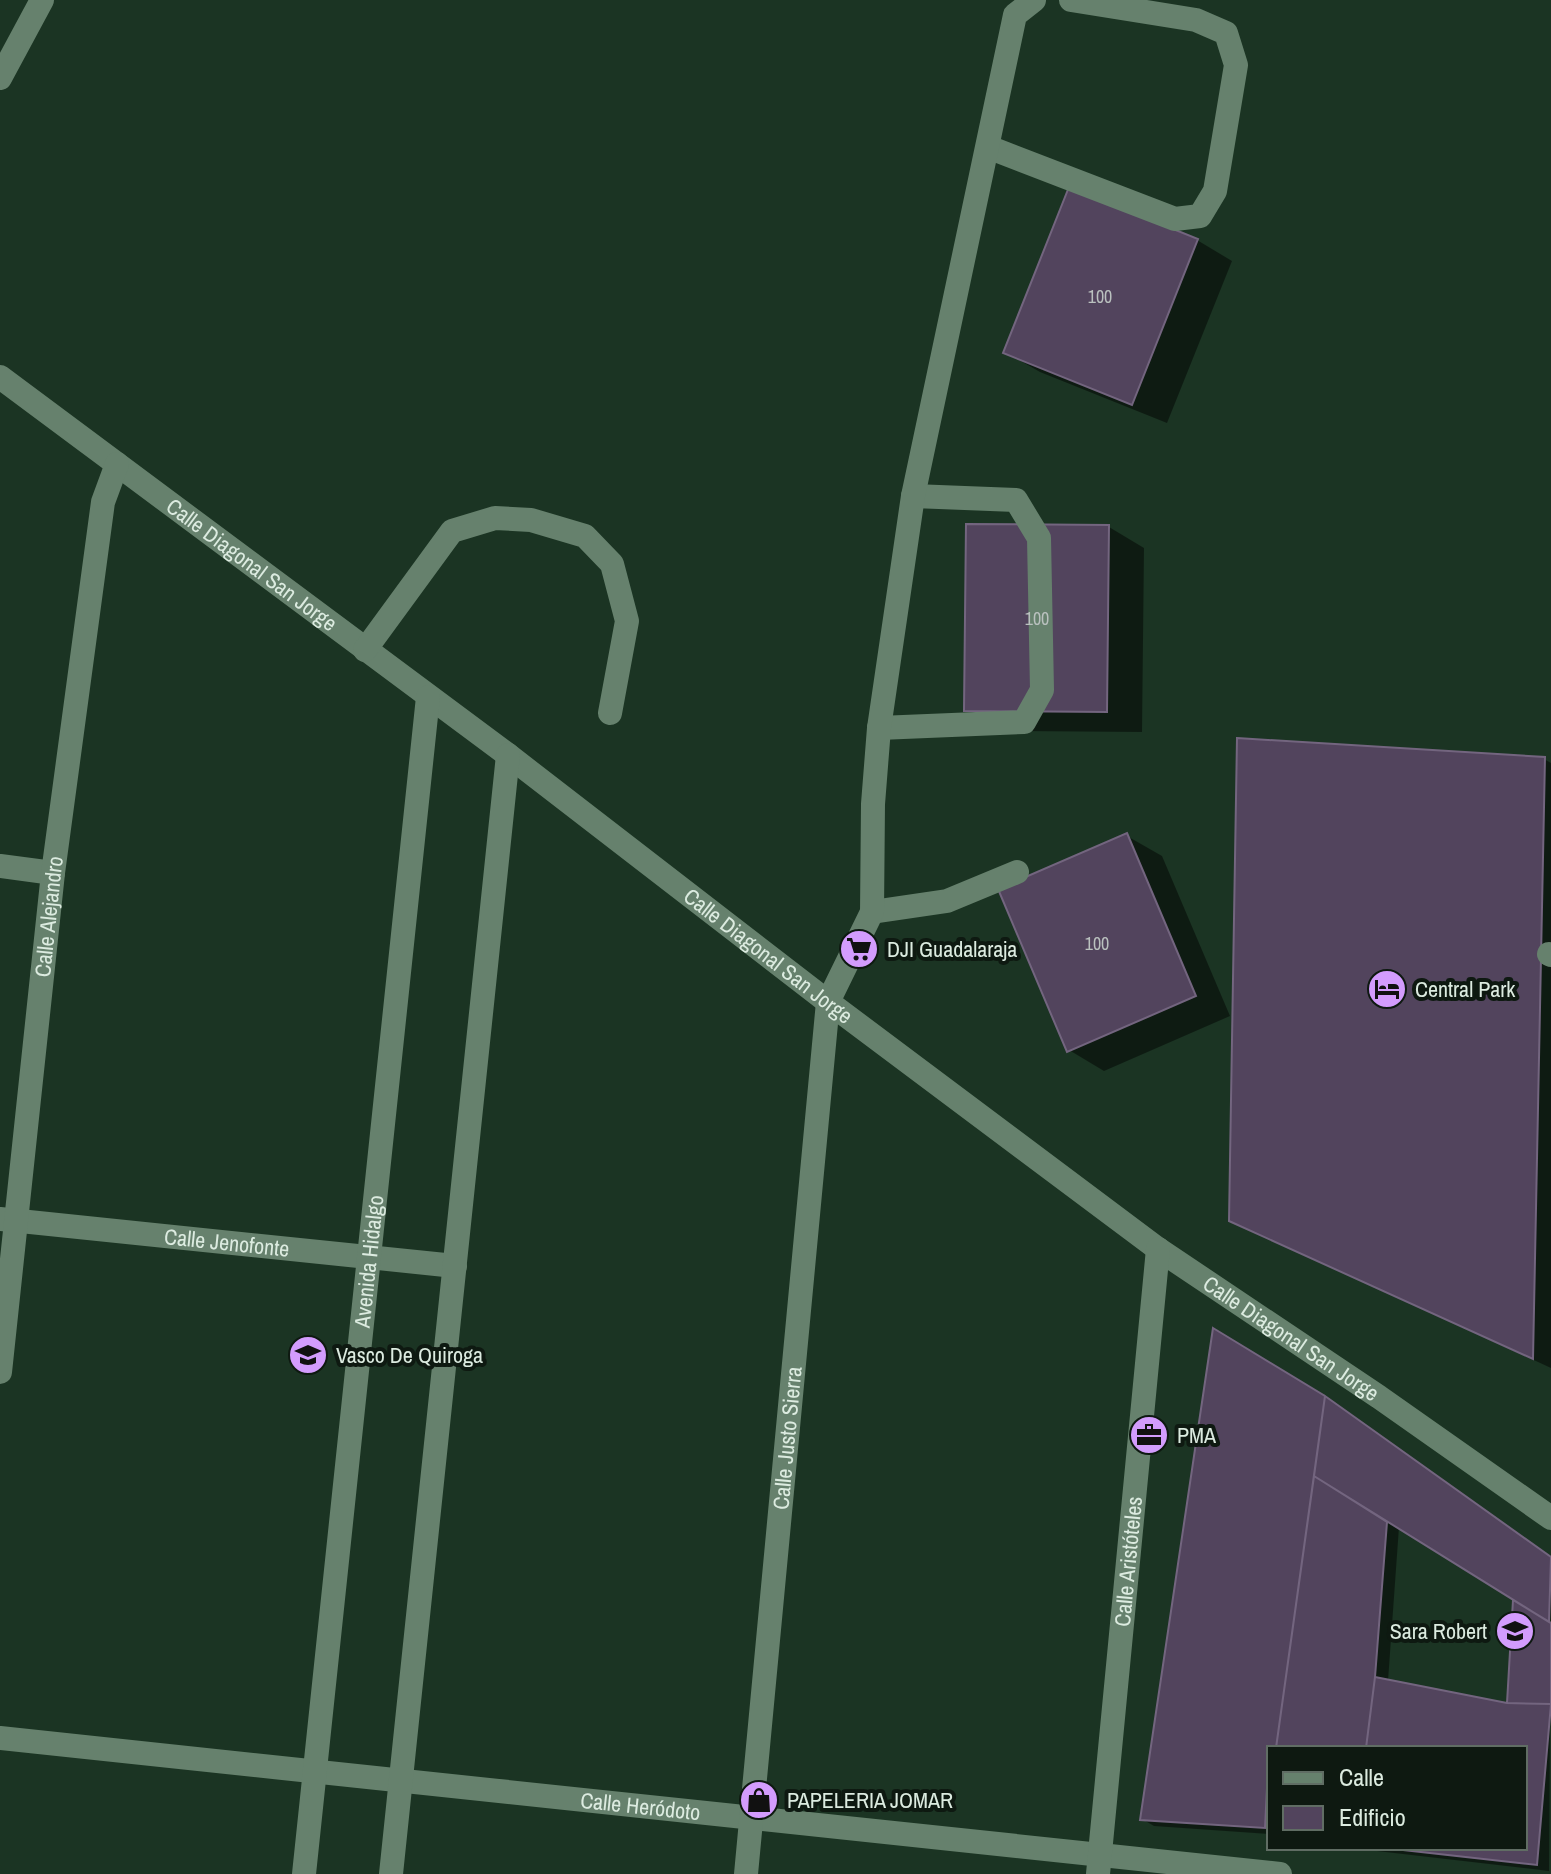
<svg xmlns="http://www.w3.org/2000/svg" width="1551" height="1874" font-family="'Archivo Narrow',sans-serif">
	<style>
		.shadow { fill: #0007; fill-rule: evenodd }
		.building { fill: #52445d; stroke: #73657f; stroke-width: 2 }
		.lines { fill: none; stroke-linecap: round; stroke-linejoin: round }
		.minor { stroke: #66816d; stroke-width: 24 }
		.labels { text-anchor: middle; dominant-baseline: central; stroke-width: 8; stroke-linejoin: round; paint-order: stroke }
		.number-label { font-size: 18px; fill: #bac1bf }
		.street-label { font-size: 22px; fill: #dcebe0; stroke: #0e1911 }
		.poi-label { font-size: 22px; fill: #dcebe0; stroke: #0e1911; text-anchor: start }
	</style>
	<rect width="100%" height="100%" fill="#1b3423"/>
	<path class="shadow" d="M1197 240 1232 261 1167 423 1040 372 1005 352Z
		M1109 527 1144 548 1142 732 1002 731 966 710Z
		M1544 759 1551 763V1368L1231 1220Z
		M1127 836 1162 856 1230 1016 1104 1071 1069 1050Z
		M1214 1331 1338 1405 1551 1558 1549 1871 1351 1848H1525V1748H1269V1834L1154 1826 1142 1819ZM1399 1527 1516 1599 1509 1705 1388 1681Z"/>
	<path class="building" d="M1069 187 1198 239 1132 405 1003 353Z
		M966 524 1109 525 1107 712 964 711Z
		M1237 738 1545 757 1533 1359 1229 1221Z
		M1127 833 1196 996 1067 1052 998 889Z
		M1213 1328 1325 1396 1276 1748H1269L1265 1828 1140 1820Z
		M1325 1396 1551 1557 1549 1622 1314 1476Z
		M1314 1476 1387 1522 1375 1677 1366 1748H1276Z
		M1513 1600 1551 1623V1704L1507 1703Z
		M1375 1677 1507 1703 1551 1704 1537 1865 1385 1848H1525V1748H1366Z"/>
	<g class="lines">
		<g class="minor">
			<path d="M0 78 42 0"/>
			<path d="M988 147 1175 219 1200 216 1215 191 1236 65 1226 33 1196 20 1071 0"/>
			<path id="s1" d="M0 377 508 755 828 1002 1158 1249 1379 1397 1551 1518"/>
			<path d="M365 650 452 531 495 518 531 520 585 536 612 564 627 621 610 713"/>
			<path d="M879 728 1024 722 1042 690 1039 538 1016 500 913 496"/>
			<path d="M0 866 53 873"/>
			<path d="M872 912 947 901 1017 872"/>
			<path d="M1549 954 1551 955"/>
			<path id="s2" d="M0 1219 455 1266"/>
			<path id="s3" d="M0 1372 53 873 103 502 117 464"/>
			<path id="s4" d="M0 1738 1280 1874"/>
			<path id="s5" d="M304 1874 428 697"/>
			<path d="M391 1874 508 755"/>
			<path id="s6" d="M746 1874 828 1002 872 912 873 804 879 728 913 496 1015 15 1034 0"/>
			<path id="s7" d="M1098 1874 1158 1249"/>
		</g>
	</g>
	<defs>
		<symbol id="supermarket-disc" viewBox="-11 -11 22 22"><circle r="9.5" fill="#d39cfd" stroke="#0e1911"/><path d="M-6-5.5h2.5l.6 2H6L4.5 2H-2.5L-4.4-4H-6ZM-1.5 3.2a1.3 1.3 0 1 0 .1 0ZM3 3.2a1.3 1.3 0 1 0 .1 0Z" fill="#111"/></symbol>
		<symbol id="hotel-disc" viewBox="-11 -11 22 22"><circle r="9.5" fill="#d39cfd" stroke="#0e1911"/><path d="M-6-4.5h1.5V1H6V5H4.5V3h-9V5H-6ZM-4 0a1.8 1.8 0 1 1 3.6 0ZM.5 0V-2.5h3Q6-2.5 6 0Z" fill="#111"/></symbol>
		<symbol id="school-disc" viewBox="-11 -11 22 22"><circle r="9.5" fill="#d39cfd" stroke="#0e1911"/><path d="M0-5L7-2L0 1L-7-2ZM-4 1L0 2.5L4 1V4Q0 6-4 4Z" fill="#111"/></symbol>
		<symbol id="office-disc" viewBox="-11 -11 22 22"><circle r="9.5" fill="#d39cfd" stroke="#0e1911"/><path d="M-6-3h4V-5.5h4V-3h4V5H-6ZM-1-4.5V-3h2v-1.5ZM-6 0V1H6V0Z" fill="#111"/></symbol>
		<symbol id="shop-disc" viewBox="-11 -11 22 22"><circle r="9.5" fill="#d39cfd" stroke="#0e1911"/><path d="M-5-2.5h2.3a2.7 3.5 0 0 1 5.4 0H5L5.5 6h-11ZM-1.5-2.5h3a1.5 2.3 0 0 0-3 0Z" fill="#111"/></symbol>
	</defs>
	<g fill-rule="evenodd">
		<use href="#supermarket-disc" x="837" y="927" width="44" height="44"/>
		<use href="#hotel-disc" x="1365" y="967" width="44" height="44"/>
		<use href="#school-disc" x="286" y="1333" width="44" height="44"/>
		<use href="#office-disc" x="1127" y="1413" width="44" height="44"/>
		<use href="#school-disc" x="1493" y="1609" width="44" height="44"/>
		<use href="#shop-disc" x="737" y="1778" width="44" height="44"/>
	</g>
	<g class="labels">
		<g class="number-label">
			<text x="1100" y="296">100</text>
			<text x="1037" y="618">100</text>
			<text x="1097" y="943">100</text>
		</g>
		<g class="street-label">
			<text stroke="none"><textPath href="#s1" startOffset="314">Calle Diagonal San Jorge</textPath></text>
			<text stroke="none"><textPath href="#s3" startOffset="458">Calle Alejandro</textPath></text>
			<text stroke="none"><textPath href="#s1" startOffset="962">Calle Diagonal San Jorge</textPath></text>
			<text stroke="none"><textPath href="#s2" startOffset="228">Calle Jenofonte</textPath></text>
			<text stroke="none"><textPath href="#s5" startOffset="616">Avenida Hidalgo</textPath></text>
			<text stroke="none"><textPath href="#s1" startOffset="1610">Calle Diagonal San Jorge</textPath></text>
			<text stroke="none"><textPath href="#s6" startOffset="438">Calle Justo Sierra</textPath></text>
			<text stroke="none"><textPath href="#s7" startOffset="314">Calle Aristóteles</textPath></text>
			<text stroke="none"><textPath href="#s4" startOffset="644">Calle Heródoto</textPath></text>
		</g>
		<g class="poi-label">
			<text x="887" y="949">DJI Guadalaraja</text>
			<text x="1415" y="989">Central Park</text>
			<text x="336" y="1355">Vasco De Quiroga</text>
			<text x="1177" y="1435">PMA</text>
			<text x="1487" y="1631" text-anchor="end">Sara Robert</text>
			<text x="787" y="1800">PAPELERIA JOMAR</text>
		</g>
	</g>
	<rect x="1267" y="1746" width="260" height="104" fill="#0e1911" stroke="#606d64" stroke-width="2"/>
	<rect x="1283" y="1772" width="40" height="12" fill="#66816d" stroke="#606d64" stroke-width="2"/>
	<text x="1339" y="1786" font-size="24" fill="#dcebe0">Calle</text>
	<rect x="1283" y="1806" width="40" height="24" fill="#52445d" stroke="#606d64" stroke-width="2"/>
	<text x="1339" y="1826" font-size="24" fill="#dcebe0">Edificio</text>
</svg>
